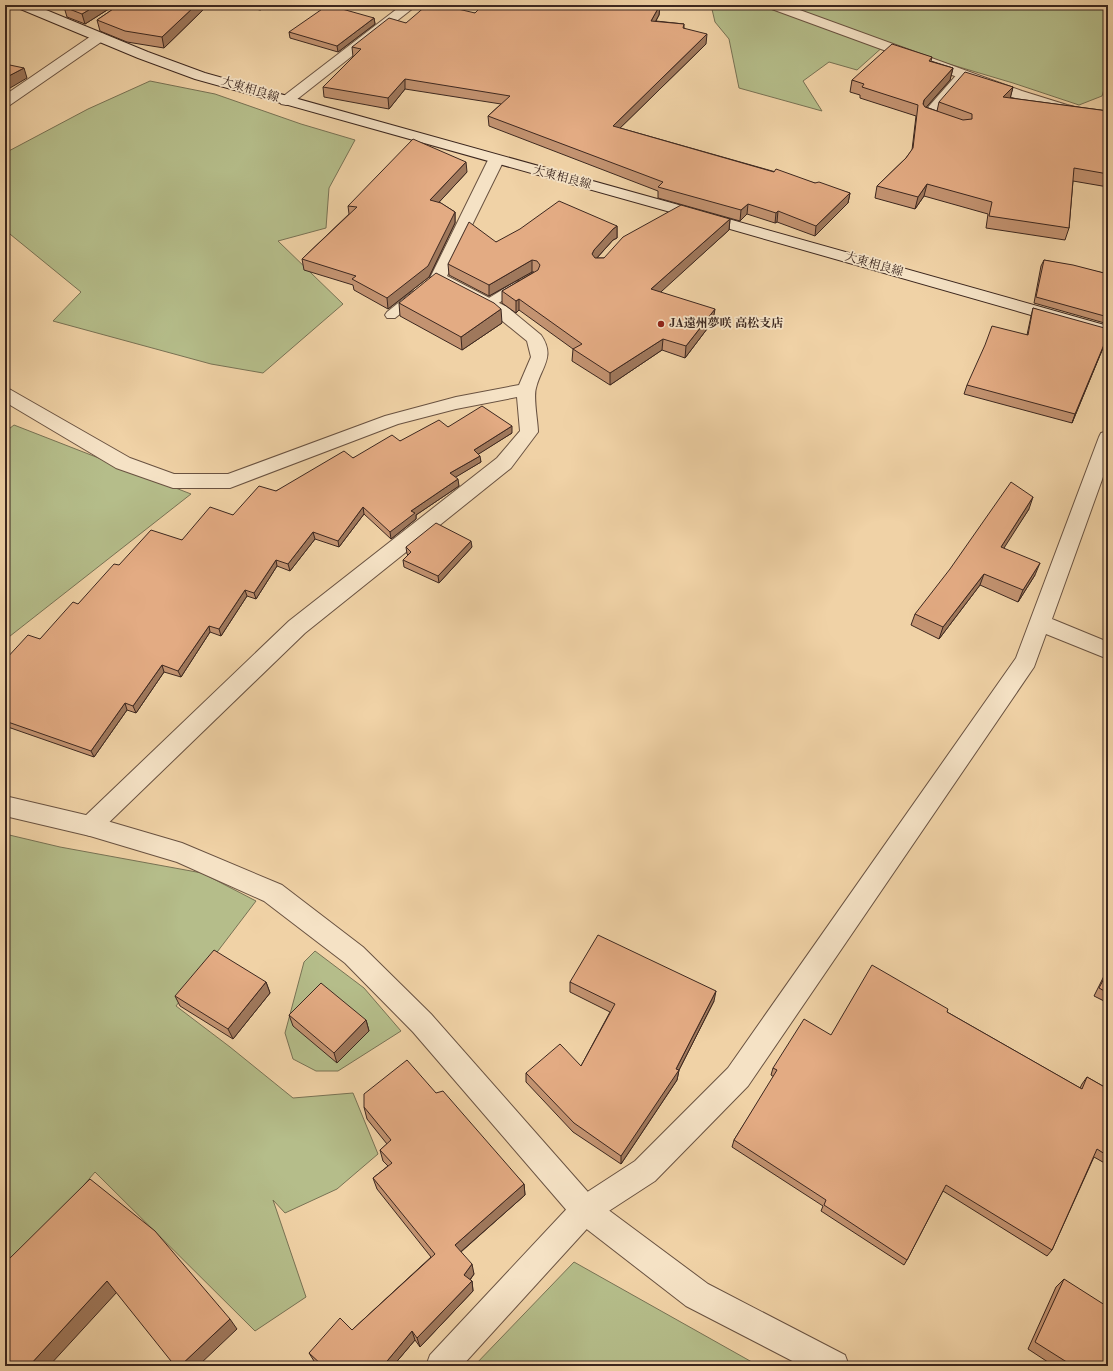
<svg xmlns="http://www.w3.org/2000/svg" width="1113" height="1371" font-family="'Old Standard TT','Noto Serif JP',serif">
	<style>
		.green { fill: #b5bd8a; stroke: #787254 }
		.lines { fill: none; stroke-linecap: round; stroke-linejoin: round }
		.service-casing { stroke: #695241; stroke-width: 2 }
		.minor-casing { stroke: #695241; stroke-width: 2 }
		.tertiary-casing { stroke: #695241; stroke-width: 2 }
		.secondary-casing { stroke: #3c271f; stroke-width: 2 }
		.service { fill: #f5e2c5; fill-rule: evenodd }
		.minor { fill: #f5e2c5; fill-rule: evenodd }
		.tertiary { fill: #f5e2c5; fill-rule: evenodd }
		.secondary { fill: #f5e2c5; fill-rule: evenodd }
		.wall { fill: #c39371; stroke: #3c271f }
		.shaded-wall { fill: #9f785c; stroke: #3c271f }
		.building { fill: #e3ab83; stroke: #3c271f }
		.poi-dot { fill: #8f2418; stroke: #f5e2c5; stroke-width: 1.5 }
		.labels { text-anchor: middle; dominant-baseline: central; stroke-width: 3.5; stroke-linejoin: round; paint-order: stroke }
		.far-street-label { font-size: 12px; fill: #3c271f; stroke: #f5e2c5 }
		.far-poi-label { font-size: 12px; font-weight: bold; fill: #3c271f; stroke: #f5e2c5; text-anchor: start }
	</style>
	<rect width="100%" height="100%" fill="#f0d2a6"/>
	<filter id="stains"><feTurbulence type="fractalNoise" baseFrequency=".005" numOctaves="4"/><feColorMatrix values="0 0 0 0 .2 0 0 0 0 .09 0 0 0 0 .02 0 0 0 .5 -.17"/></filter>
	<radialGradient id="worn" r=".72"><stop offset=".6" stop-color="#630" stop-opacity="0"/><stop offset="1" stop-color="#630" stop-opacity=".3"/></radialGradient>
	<path class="green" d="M711 5H1108V76L1102 96 1079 105 1013 83 885 45 857 70 829 62 803 81 822 111 739 88 729 39 715 22Z
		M150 81 215 94 301 124 355 140 329 188 326 228 278 241 343 304 263 373 211 364 53 321 81 292 5 230V153L88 109Z
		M14 425 191 494 5 640V432Z
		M5 834 60 847 202 873 256 901 176 1006 230 1047 293 1098 353 1093 378 1154 337 1189 285 1213 273 1200 306 1297 255 1331 95 1172 5 1278Z
		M315 951 364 988 401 1031 338 1071H316L293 1059 285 1033 304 962Z
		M574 1262 759 1366H474Z"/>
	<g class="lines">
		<defs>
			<path id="service" d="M963 71 968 74 934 114 945 117 946 119 945 121 941 122 923 117 922 115 923 113 959 72Z
				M519 281 523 282 525 285 523 288 492 307H484L482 304 484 301 515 282Z
				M416 291 420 292 422 295 420 298 395 318H387L385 315 387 312 412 292Z"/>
			<path id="minor" d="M402 5H417L291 104 286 105 281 104 279 101 281 98Z
				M767 5H786L1022 91 1067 105 1108 115V123L1057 111 1012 97 769 8Z
				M99 33 104 34 106 37 104 40 10 105 5 106V95L94 34Z
				M496 155 501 157 504 160 447 276 507 307 541 335C556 357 541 367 536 388 533 397 538 422 538 432L511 468 305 633 98 833 90 836 82 833 78 826 82 819 289 621 497 458 520 431 517 397 456 409 398 424 230 488H173L116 468 5 402V388L11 390 130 458 174 474H228L385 416 456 397 519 385 531 357 527 341 495 315 432 282 430 278 488 160 491 157Z
				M1108 431V463L1052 619 1108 642V659L1046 634 1034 667 748 1086 655 1181 595 1220 462 1366H426L430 1355 575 1200 635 1161 728 1068 1016 658 1099 437 1101 433Z"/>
			<path id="tertiary" d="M5 796 90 816 182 843 282 885 363 947 431 1014 595 1200 708 1284 845 1355 849 1366H802L686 1306 575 1220 413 1032 345 963 264 901 177 862 90 836 5 816Z"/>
			<path id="secondary" d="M16 5H34L148 52 205 73 686 207 1108 326V337L674 213 195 79 138 58 18 8Z"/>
		</defs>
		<use href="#service" class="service-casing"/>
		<use href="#minor" class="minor-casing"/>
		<use href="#tertiary" class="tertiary-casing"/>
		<use href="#secondary" class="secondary-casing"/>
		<use href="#service" class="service"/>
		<use href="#minor" class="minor"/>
		<use href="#tertiary" class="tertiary"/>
		<use href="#secondary" class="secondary"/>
	</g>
	<path class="wall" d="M66 5H115L85 24 67 17 64 7Z
		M119 5H208L164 48 127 42 100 31 97 20Z
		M239 5H269L260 10Z
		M660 5 659 15 656 21 684 24V28L706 44 620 128 850 193 848 203 815 236 777 222 775 223 747 214 740 221 658 198V191L489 126 488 116 501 104 405 89 389 109 324 97 323 87 353 57 352 47 406 23 475 13Z
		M374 18 375 24 338 52 290 38 289 32Z
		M932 57 931 61 953 68 950 80 926 107 937 111 939 102 1013 87 1010 98 1108 111V187L1073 181 1069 228 1065 240 986 228 988 214 924 196 915 209 875 198 877 186 906 158 912 150 916 116 860 98V95L850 92 852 80Z
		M467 172 439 202 455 212V223L429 277 388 309 354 290 353 285 304 270 302 259 349 214 348 206Z
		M730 219 729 230 660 292 713 321 685 358 662 350 610 385 572 361 573 349 519 310 516 313 502 303V291L534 272H532L489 296 449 275 448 264 496 242 617 226V238L613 240 597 258H604Z
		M1044 260 1108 274V324L1034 303 1041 266Z
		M399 303 502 323 462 350 400 316Z
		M1033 308 1108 336 1072 423 964 394 967 385 1027 335 1031 316Z
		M448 427 512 433 478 454 481 462 455 477 459 486 416 515V519L391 539 364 514 339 547 315 539 290 571 277 566 256 599 247 596 221 636 210 632 181 677 164 672 136 713 127 710 94 757 5 726V660L40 639 78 604 119 565 182 540 233 515 276 491 353 458 400 441Z
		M1029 509 1003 548 1035 575 1018 602 980 585 939 639 911 625 915 614Z
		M406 547H472L439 583 404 567 403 560 408 555 407 554Z
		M1108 968V1003L1094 996Z
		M266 982 270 993 233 1039 180 1006 175 996Z
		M570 982 714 1001 679 1070 677 1080 621 1164 573 1132 526 1082V1073L581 1066 610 1012 570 992Z
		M947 1012 1080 1088 1082 1084 1087 1077 1108 1089V1165L1094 1157 1052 1250 1047 1256 943 1191 907 1260 904 1265 821 1211 823 1206 732 1147 734 1140 774 1077 771 1075 773 1068Z
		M289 1015 366 1020 369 1031 337 1063 293 1026Z
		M436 1093 524 1184 525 1195 461 1252 474 1274 470 1280 472 1281 473 1291 420 1347 415 1340 393 1366H319L314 1361 309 1353 352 1330 431 1257 377 1189 373 1178 388 1166 383 1161 380 1150 387 1144 367 1119 364 1107Z
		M1064 1279 1108 1366H1054L1028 1349 1056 1287Z"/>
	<path class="shaded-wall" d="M97 5H115L85 24 82 14Z
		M196 5H208L164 48 162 37Z
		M259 5H269L260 10Z
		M660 5 659 15 650 31 651 21Z
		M374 18 375 24 338 52 337 46Z
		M707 34 706 44 612 136 613 126Z
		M24 68 27 78 5 91V78Z
		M953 68 950 80 922 112 924 100Z
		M405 79V89L389 109 388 98Z
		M1013 87 1010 99 1003 97Z
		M466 162 467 172 431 211 430 200Z
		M927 184 924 196 915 209 918 197Z
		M850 193 848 203 815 236 816 226Z
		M748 204 747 214 740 221 741 210Z
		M778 211 777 222 775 223 776 213Z
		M455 212V223L429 277 388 309 387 298Z
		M730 219 729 230 651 301V289Z
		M617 226V238L613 240 594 261 592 254 594 250 613 229Z
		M532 260V272L489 296V285Z
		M519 299V310L516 313V301Z
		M501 309 502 323 462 350 461 337Z
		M715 309 713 321 685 358 686 346Z
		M1108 335 1107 338 1072 423 1075 414Z
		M663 339 662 350 610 385V373Z
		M512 426V433L474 457V450Z
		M480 456 481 462 451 480 450 473Z
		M458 479 459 486 416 515V519L391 539 390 532 411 511Z
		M1033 497 1029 509 997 559 1001 547Z
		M363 507 364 514 339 547 338 541Z
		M313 532 315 539 290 571 288 564Z
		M471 541 472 547 439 583 438 576Z
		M276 560 277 566 256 599 254 593Z
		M1040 563 1035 575 1018 602 1023 590Z
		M984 574 980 585 939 639 943 627Z
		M245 590 247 596 221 636 219 629Z
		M209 626 210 632 181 677 178 671Z
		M162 665 164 672 136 713 133 706Z
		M125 703 127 710 94 757 91 751Z
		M266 982 270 993 233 1039 228 1029Z
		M716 991 714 1001 679 1070 677 1080 621 1164V1156L676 1069Z
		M366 1020 369 1031 337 1063 334 1053Z
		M524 1184 525 1195 457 1255 455 1245Z
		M472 1264 474 1274 466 1285 464 1275Z
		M107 1281 117 1292 49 1366H29Z
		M472 1281 473 1291 420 1347 417 1338Z
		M230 1319 237 1329 198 1366H180Z
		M412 1331 415 1340 393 1366H383Z"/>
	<path class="building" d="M66 5H97L82 14 64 7Z
		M119 5H196L162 37 125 31 97 20Z
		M328 5 374 18 337 46 289 32Z
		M427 5H441L475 13 483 5H660L651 21 684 24 683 28 707 34 613 126 774 172 776 169 815 183 819 182 850 193 816 226 778 211 776 213 748 204 741 210 658 187 663 182 488 116 510 96 405 79 388 98 323 87 361 49 352 47 389 18 406 23Z
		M892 44 932 57 929 61 953 68 924 100 923 104 925 107 963 120 972 119V114L939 102 965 72 1013 87 1003 97 1108 111V174L1074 168 1069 228 989 216 992 202 927 184 918 197 877 186 906 158 913 148 918 105 862 87 864 84 852 80Z
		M5 64 24 68 5 78Z
		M413 139 466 162 430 200 441 203 455 212 428 266 387 298 352 279 356 276 302 259 357 207 348 206Z
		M559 201 617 226 613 229 594 250 592 254 595 258H604L623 237 681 205 730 219 651 289 715 309 686 346 663 339 610 373 573 349 582 344 519 299 516 301 502 291 538 270 540 265 537 261 532 260 489 285 448 264 469 222 496 242 520 229Z
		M1044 260 1073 265 1108 274V317L1036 297Z
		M436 273 494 303 501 309 461 337 399 303Z
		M1033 308 1108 329V335L1075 414 967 385 985 345 992 326 1028 335Z
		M482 406 512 426 474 450 480 456 450 473 458 479 411 511 415 513 390 532 363 507 338 541 313 532 288 564 276 560 254 593 245 590 219 629 209 626 178 671 162 665 133 706 125 703 91 751 5 721V660L28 635 40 639 73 602 78 604 114 564 119 565 151 530 182 540 210 507 233 515 259 486 276 491 344 451 353 458 392 435 400 441 439 420 448 427Z
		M1011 482 1033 497 1001 547 1040 563 1023 590 984 574 943 627 915 614 950 569Z
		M436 523 471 541 438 576 403 560 411 552 406 547Z
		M598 935 716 991 676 1069 679 1070 621 1156 574 1123 526 1073 560 1044 581 1066 615 1004 570 982Z
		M214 950 266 982 228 1029 175 996Z
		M872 965 948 1009 947 1012 1082 1089 1087 1077 1108 1089V1156L1097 1149 1052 1250 946 1185 907 1260 824 1205 826 1200 734 1140 777 1070 773 1068 804 1019 831 1035Z
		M1108 971V993L1099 988Z
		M321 983 366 1020 334 1053 289 1015Z
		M407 1060 436 1093 443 1091 524 1184 455 1245 472 1264 464 1275 472 1281 417 1338 412 1331 383 1366H323L309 1353 340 1318 352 1330 435 1254 373 1178 392 1163 380 1150 391 1140 364 1107V1094Z
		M90 1179 155 1231 230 1319 180 1366H175L107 1281 29 1366H5V1263Z
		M1064 1279 1108 1307V1366H1073L1035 1342Z
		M279 1361 283 1366H273Z"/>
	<circle class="poi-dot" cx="661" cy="324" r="4"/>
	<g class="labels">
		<g class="far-street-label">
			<text transform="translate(250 90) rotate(17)">大東相良線</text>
			<text transform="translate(562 178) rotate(15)">大東相良線</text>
			<text transform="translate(874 265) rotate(16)">大東相良線</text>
		</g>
		<g class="far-poi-label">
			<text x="669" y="324">JA遠州夢咲 高松支店</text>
		</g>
	</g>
	<rect width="1113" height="1371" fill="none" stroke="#f0d2a6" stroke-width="20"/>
	<rect x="6" y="6" width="1101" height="1359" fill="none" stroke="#3c271f" stroke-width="2"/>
	<rect x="10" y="10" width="1093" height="1351" fill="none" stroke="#3c271f"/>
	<rect width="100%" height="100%" filter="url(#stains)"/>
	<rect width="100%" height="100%" fill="url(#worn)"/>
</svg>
